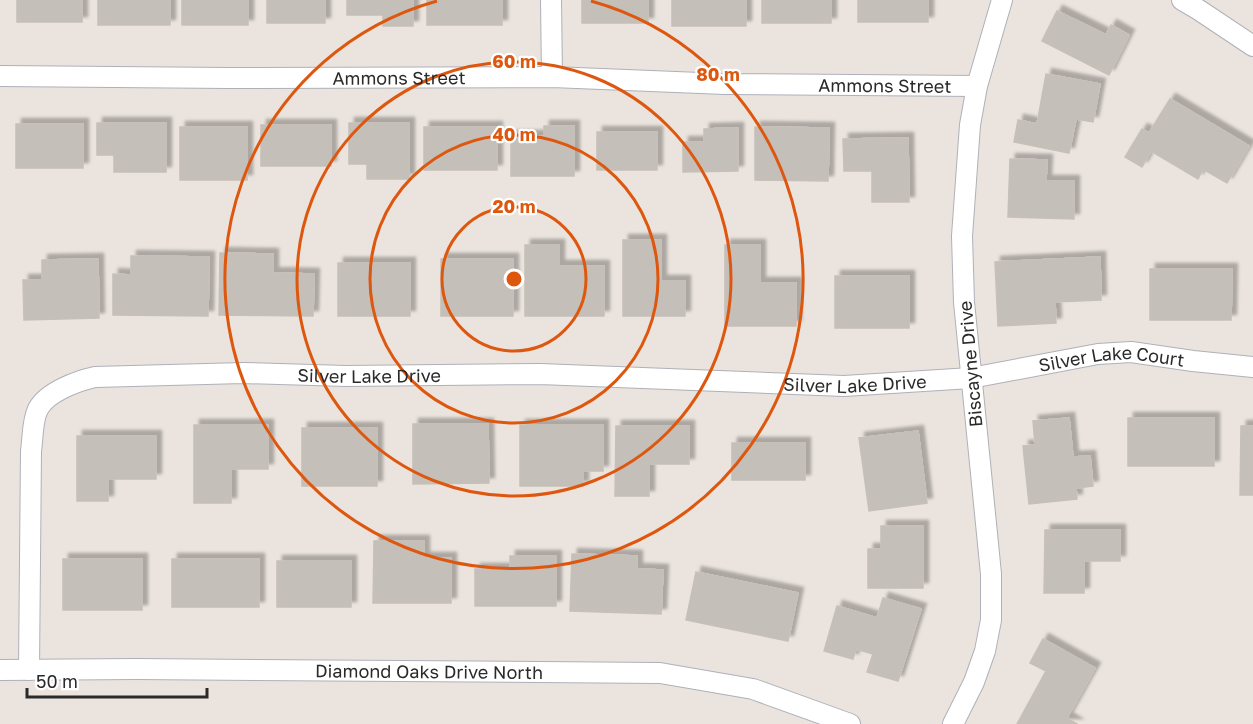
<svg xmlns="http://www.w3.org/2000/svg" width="1253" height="724" font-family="'Golos Text',sans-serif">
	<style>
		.building { fill: #c4bfb9; stroke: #c6c0b7; stroke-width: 1.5; filter: url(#shadow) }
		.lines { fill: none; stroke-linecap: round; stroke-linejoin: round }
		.minor-casing { stroke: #aeb1ba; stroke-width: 22 }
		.minor { stroke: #fff; stroke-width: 20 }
		.ring { fill: none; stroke: #de570e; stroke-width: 3 }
		.labels { text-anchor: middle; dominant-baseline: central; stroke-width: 4.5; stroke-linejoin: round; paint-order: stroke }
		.street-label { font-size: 18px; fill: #2a2a2a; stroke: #fff }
		.centre { fill: #de570e; stroke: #fff; stroke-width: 3 }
		.ring-label { font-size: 18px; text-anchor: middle; font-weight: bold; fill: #de570e; stroke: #fff; stroke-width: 4.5; stroke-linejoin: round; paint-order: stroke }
	</style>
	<defs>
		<filter id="shadow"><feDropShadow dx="5.5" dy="-5.5" stdDeviation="1.5" flood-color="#0004"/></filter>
	</defs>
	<rect width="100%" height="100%" fill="#ebe4de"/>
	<path class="building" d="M17 0H82V22H17Z
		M98 0H170V25H98Z
		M182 0H248V25H182Z
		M267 0H325V23H267Z
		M347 0H413V26H383V15H347Z
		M427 0H502V25H427Z
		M582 0H648V23H582Z
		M672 0H746V26H672Z
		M762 0H831V23H762Z
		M858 0H928V22H858Z
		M1057 11 1106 35 1111 25 1129 35 1109 75 1042 41Z
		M1046 74 1100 84 1093 122 1076 119 1069 153 1014 142 1018 120 1037 124Z
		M1170 99 1249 146 1227 183 1203 169 1198 179 1151 151 1142 167 1125 157 1142 129 1149 133Z
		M97 123H166V172H114V155H97Z
		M349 123H409V179H367V164H349Z
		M16 124H83V168H16Z
		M261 125H331V166H261Z
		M544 126H574V176H511V136H544Z
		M180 127H247V180H180Z
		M424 127H497V170H424Z
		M755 127 829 128 828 181 755 180Z
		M738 128V171L683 172V142H704V129Z
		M597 132H657V170H597Z
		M908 138 909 202H872V171H844L843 139Z
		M1010 159 1047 160 1046 181H1074V219L1008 217Z
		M623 240H661V281H685V316H623Z
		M525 245H559V266H604V316H525Z
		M725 245H760V283H796V326H725Z
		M220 253 273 254V273L314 274 313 316 219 315Z
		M131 256 209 257 208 316 113 315V274L131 275Z
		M1100 257 1101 300 1055 302 1056 323 998 326 995 262Z
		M98 259 99 318 24 320 23 280H42V260Z
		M441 259H513V316H441Z
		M338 263H410V316H338Z
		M1150 269H1232L1231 320H1150Z
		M835 276H909V328H835Z
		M1069 418 1073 457 1090 456 1093 486 1076 488 1077 499 1029 504 1023 446 1035 445 1033 421Z
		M1128 418H1214V466H1128Z
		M413 424H488L489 483 413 484Z
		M194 425H268V469H231V503H194Z
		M520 425H603V471H583V486H520Z
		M616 426H689V464H649V496H615Z
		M1241 426H1253V495H1240Z
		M302 428H377V486H302Z
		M918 431 927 503 869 511 859 438Z
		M77 436H156V479H108V501H77Z
		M732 443H805V480H732Z
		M881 526H923V588H868V549H881Z
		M1045 530H1120V561H1084V593H1044Z
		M374 541H424V558H451V603H373Z
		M572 554 637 556V569L663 570 661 614 570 611Z
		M510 556H556V606H475V569H510Z
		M63 559H142V610H63Z
		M172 559H259V607H172Z
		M277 561H351V607H277Z
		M696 572 798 593 788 641 686 620Z
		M883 598 921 609 898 681 867 672 873 654 856 649 853 659 824 651 837 606 877 618Z
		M1043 639 1095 668 1067 718 1077 724H1017L1046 671 1030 663Z"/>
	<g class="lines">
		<defs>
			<g id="minor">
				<path d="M551 0 552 77"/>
				<path d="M1182 0 1199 10 1253 46"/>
				<path id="s1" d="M0 76 228 78 552 77 725 84 977 86"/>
				<path id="s2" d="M0 670 136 669 660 673 753 689 850 724"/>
				<path id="s3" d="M29 670 31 451C33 438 32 421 38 409 47 392 77 381 95 377L243 373 346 376 540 374 844 386 971 378 1098 354 1131 352 1193 361 1253 367"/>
				<path d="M953 724 974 682 985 651 991 620V574L964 302 962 236 970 125 977 86 1002 0"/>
			</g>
		</defs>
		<use href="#minor" class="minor-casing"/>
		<use href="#minor" class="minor"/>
	</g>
	<g class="ring">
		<circle cx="514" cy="279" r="72"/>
		<circle cx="514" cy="279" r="144"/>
		<circle cx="514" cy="279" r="217"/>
		<path d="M591 1A289 289 0 1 1 437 1"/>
	</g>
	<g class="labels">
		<g class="street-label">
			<text stroke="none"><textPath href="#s1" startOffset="399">Ammons Street</textPath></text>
			<text stroke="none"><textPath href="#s1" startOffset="885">Ammons Street</textPath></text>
			<text transform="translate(970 364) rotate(-95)">Biscayne Drive</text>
			<text stroke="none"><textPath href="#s3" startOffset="1348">Silver Lake Court</textPath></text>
			<text stroke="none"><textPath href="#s3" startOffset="603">Silver Lake Drive</textPath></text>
			<text stroke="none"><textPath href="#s3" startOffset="1089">Silver Lake Drive</textPath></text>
			<text stroke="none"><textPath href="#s2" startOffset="429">Diamond Oaks Drive North</textPath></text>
		</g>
	</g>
	<circle cx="514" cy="279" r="9" class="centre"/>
	<g class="ring-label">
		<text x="514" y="68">60 m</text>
		<text x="718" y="81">80 m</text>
		<text x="514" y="141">40 m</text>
		<text x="514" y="213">20 m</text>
	</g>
	<path d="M27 688v9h180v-9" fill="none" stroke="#2a2a2a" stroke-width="3"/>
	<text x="36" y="688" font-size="18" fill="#2a2a2a" stroke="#ffffff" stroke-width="4.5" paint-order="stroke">50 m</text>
</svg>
